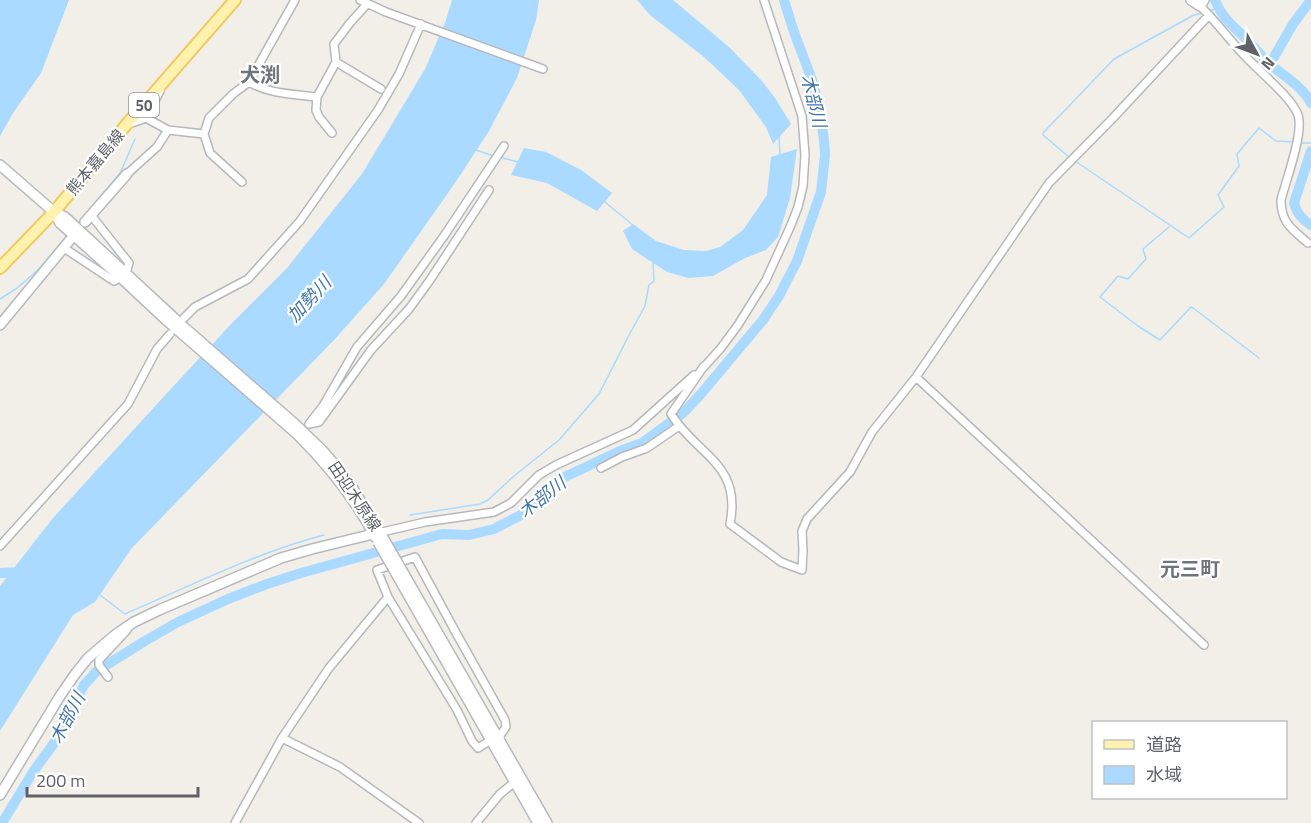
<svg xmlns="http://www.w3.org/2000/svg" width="1311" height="823" font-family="'Titillium Web','Noto Sans JP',sans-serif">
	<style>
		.water { fill: #aadaff }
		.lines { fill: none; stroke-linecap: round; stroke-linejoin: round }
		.stream { stroke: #aadaff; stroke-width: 1.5 }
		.river { stroke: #aadaff; stroke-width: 10 }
		.street-casing { stroke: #b5b8bc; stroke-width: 10 }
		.secondary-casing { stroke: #b6babf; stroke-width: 12 }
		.primary-casing { stroke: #f2c960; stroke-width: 14 }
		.street { stroke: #fff; stroke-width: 7 }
		.secondary { stroke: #fff; stroke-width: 9 }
		.primary { stroke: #fff2af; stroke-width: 10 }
		.secondary-bridge-casing { stroke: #b6babf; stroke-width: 12; stroke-linecap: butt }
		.secondary-bridge { stroke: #fff; stroke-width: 9 }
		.labels { text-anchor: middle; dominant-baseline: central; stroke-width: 4.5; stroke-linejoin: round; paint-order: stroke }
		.shield { fill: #fff; stroke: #8f9295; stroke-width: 1.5 }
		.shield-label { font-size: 15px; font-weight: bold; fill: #5f6368 }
		.street-label { font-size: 16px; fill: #5f6368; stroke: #fff }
		.water-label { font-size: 18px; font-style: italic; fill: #4174aa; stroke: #fff }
		.quarter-label { font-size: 20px; font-weight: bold; fill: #70757a; stroke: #fff }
	</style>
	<rect width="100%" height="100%" fill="#f1efe8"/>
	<path class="water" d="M0 0H69L41 73 13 113 0 136Z
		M452 0H539L536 20 517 78 489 131 455 183 384 284 335 339 131 549 95 602 73 615 0 731V586L53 518 168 392 233 322 287 268 362 174 425 69 445 23Z
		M637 0H673L729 47 761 80 775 98 791 124 773 144 766 127 739 90 704 57 650 15Z
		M524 148 546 152 581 170 612 193 597 211 547 183 511 175Z
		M797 149 790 198 778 237 766 250 745 258 713 276 688 278 667 272 632 249 623 231 633 224 656 241 684 250 706 251 720 247 743 230 767 195 771 157Z"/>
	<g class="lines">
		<path class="stream" d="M1209 11 1218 8 1219 9
			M779 136 780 155
			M1300 143H1311
			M476 150 494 156
			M499 157 518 162
			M1069 157 1043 135V133L1114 59 1194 15 1202 13
			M1075 161 1189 238 1224 207 1218 195 1239 166 1237 154 1259 128 1276 141 1295 142
			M605 202 634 226
			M80 221 120 173 135 139
			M1169 227 1143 249 1146 259 1128 279 1118 276 1100 297 1138 326 1160 340 1191 307 1193 308 1259 358
			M0 299 17 288 38 270 66 237
			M410 515 480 504 488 500 514 476 559 440 599 394 628 337 645 306 649 285 654 281 653 262
			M100 595 125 614C190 586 255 553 324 535"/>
		<path class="river" d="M1215 0C1223 20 1233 25 1247 40 1255 48 1262 57 1270 64 1284 76 1303 87 1311 103
			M1270 64 1293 24 1311 0
			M1311 151 1294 203C1297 214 1302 219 1311 225
			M0 573 22 572
			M2 823 33 772 54 743 84 685 96 672 108 664 145 641 178 622 228 599 267 584 301 573 442 534 469 535 494 529 521 515 556 481 620 451 642 443 683 413 700 395 763 320 779 296 797 261 821 192 825 155 824 140 819 106 812 80 794 32 784 0"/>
		<defs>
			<path id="street" d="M360 0 386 12 543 69
				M1200 6C1217 22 1230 41 1246 57 1259 71 1292 98 1298 115 1304 133 1286 180 1281 200 1281 223 1292 229 1308 243
				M336 62 381 89
				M249 82C269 94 294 94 317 97L336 62 334 44 350 23 367 4
				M317 97 316 110 319 117 332 133
				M146 118 168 130 204 134
				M129 124 146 118 160 91
				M127 174 157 147 168 130
				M242 182 210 153 204 134 209 118 233 94 249 82 295 0
				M91 215 129 263 126 273
				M64 248 114 281 116 280 119 276
				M184 318 195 307 248 279 300 221 378 110 399 74 421 24
				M704 366 671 414C697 456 742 463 730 524L781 562 802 570 803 550 802 531 807 519 850 472 872 432 916 377 1049 183 1113 118 1209 15
				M703 368 721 348 738 325 766 280 791 225 798 207 803 186 805 155 802 116 764 0
				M916 377 1204 645
				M309 424 323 406 357 347 401 296 444 236 504 146
				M309 424 319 422 371 350 409 309 430 280 489 190
				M601 468 622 457 647 448 679 426
				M378 533 425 522 494 512 511 503 539 475 556 465 633 430 694 375
				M0 546 128 404 157 349 170 334
				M108 677 99 665V660L127 630
				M282 738 340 767 419 823
				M491 740 478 748 472 741 457 710 388 597 377 570 415 557 455 631 505 720 506 727 501 734 499 740
				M235 823 282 738 329 668 388 597
				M476 823 500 794 516 781"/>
			<path id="secondary" d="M1191 0 1200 6 1204 0
				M0 165 54 212 65 217 185 328 295 424 322 450 347 479 385 541
				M54 212 60 223 119 276 165 319 297 434C322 459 345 486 363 516 368 523 371 530 375 537
				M85 222 127 174
				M0 325 70 240
				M404 574 547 823
				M398 577 538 823
				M0 795 60 696 76 673 88 658 115 635 134 622 159 610 281 558 312 549 373 534"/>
			<path id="primary" d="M0 268 54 212 126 125 235 0"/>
		</defs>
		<use href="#street" class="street-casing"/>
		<use href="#secondary" class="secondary-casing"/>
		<use href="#primary" class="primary-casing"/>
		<use href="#street" class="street"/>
		<use href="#secondary" class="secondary"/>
		<use href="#primary" class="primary"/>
		<defs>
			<path id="secondary-bridge" d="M385 541 404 574
				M378 542 398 577"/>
		</defs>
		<use href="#secondary-bridge" class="secondary-bridge-casing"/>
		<use href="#secondary-bridge" class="secondary-bridge"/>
	</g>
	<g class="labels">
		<rect class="shield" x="129" y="93" width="30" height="24" rx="4.5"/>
		<g class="shield-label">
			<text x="144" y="105">50</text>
		</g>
		<g class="street-label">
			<text transform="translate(95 162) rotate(-50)">熊本嘉島線</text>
			<text transform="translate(355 496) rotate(56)">田迎木原線</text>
		</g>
		<g class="water-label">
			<text transform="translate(814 101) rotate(76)">木部川</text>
			<text transform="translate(309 299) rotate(-47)">加勢川</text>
			<text transform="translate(542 497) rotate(-38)">木部川</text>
			<text transform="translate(67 718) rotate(-62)">木部川</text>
		</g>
		<g class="quarter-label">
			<text x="260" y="74">犬渕</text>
			<text x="1190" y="568">元三町</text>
		</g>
	</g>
	<rect x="1092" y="721" width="195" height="78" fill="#ffffff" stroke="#bfc1c3" stroke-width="1.5"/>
	<rect x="1104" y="740" width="30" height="9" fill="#fff2af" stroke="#bfc1c3" stroke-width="1.5"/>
	<text x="1146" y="751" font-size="18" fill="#5f6368">道路</text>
	<rect x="1104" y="766" width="30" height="18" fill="#aadaff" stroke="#bfc1c3" stroke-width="1.5"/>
	<text x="1146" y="781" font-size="18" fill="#5f6368">水域</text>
	<g transform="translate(1257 54) rotate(131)" stroke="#ffffff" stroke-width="4.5" paint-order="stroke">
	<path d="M0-4.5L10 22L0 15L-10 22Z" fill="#5f6368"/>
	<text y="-9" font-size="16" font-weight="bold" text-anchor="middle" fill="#5f6368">N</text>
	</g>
	<path d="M27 787v9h171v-9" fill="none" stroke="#5f6368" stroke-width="3"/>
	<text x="36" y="787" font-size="18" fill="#5f6368" stroke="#ffffff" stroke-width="4.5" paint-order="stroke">200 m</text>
</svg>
